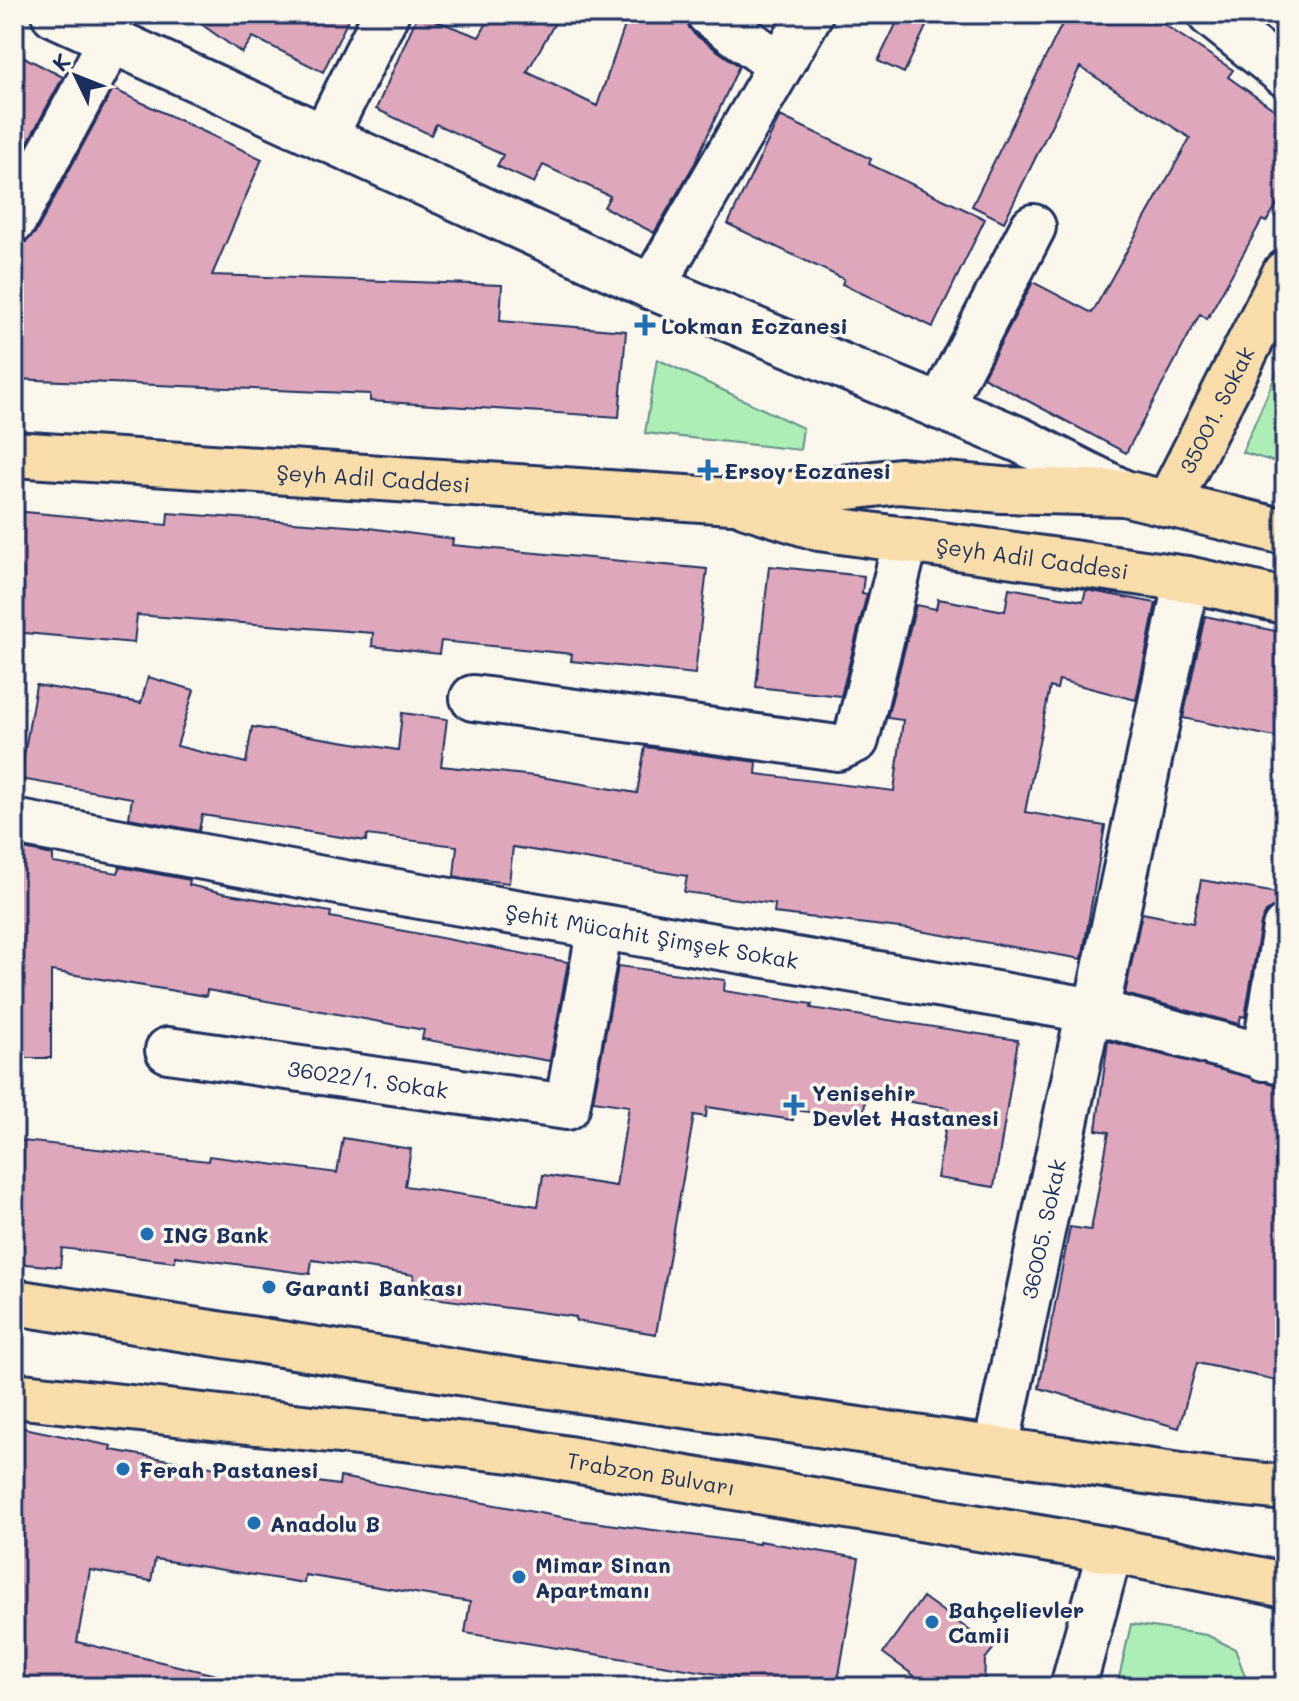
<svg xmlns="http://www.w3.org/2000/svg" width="1299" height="1701" font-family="Mali,sans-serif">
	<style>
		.green { fill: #adeeb7; stroke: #648e8a; stroke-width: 2 }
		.building { fill: #dea7bb; stroke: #1b2f5e; stroke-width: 2 }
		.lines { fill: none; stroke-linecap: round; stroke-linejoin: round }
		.minor-casing { stroke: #1b2f5e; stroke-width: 50 }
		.major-casing { stroke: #1b2f5e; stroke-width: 50 }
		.minor { stroke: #fbf7ec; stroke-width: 44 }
		.major { stroke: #f9deab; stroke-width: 44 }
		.poi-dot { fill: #1f6fb2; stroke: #fbf7ec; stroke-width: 3 }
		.labels { text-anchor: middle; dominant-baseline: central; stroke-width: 7; stroke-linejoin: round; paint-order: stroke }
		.poi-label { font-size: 22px; font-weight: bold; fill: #1b2f5e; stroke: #fbf7ec; text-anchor: start }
		.street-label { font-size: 22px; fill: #1b2f5e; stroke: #fbf7ec }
	</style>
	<rect width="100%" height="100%" fill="#fbf7ec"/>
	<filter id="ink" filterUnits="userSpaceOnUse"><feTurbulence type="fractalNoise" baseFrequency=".0125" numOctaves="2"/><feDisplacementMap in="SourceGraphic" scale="16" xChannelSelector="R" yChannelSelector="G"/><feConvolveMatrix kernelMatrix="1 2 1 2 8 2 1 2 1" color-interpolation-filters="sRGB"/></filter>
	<g filter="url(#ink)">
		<path class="green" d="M1285 354V465L1242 452Z
			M657 359 803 428 800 450 645 433Z
			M1131 1624 1207 1635 1235 1649 1249 1687H1117Z"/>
		<path class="building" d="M187 14H351L323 72 253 37 242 53Z
			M418 14 479 37 492 14H560L527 72 597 106 629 14H684L694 34 739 66 695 163 654 233 604 207 610 196 543 165 534 183 497 166 503 155 436 124 431 135 376 109Z
			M901 14H932L904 73 878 61Z
			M1067 14H1148L1233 70 1228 77 1285 117V192L1266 222 1262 220 1207 319 1200 314 1126 453 983 377 1033 282 1092 313 1190 138 1080 67 1004 222 972 206Z
			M14 52 63 77 14 168Z
			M113 89 262 159 212 275 502 285 500 321 626 331 619 417 370 401V394L14 379V245L26 242 36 232Z
			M780 116 871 159 869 164 985 219 933 327 842 284 844 279 728 224Z
			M14 511 167 525 168 513 361 527 453 539 452 545 707 569 695 674 571 661 572 654 441 641 439 654 372 646 373 633 137 615 134 643 14 632Z
			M769 566 864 576 862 593 867 594 841 696 756 687Z
			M1009 588 1083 601 1086 590 1156 603 1136 700 1059 680 1057 689 1050 687 1025 812 1105 826 1082 959 908 929 774 913 775 904 684 892 687 876 513 847 509 883 464 878 454 876 457 846 367 835 366 841 202 815 199 831 129 818 132 798 20 779 36 685 141 703 148 677 194 690 177 746 246 763 252 727 398 750 402 713 447 719 441 766 535 776 637 793 645 747 757 762 756 774 894 791 903 720 887 718 916 605 936 609 938 599 1005 611Z
			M1205 616 1285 633V739L1183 718Z
			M14 847 53 855V863L118 873 120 867 190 880 189 885 223 893 331 912 330 917 568 962 550 1061 422 1039 424 1030 207 990 206 996 51 971V1058H14Z
			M1201 880 1282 894 1280 904 1266 912 1261 923 1245 1017 1241 1016 1239 1024 1125 994 1142 913 1193 923Z
			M618 966 725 980 724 991 812 1004 811 1008 1018 1040 994 1187 937 1178 949 1108 866 1095 863 1119 794 1110 793 1120 707 1107 706 1117 694 1115 656 1334 576 1321V1317L411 1295 414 1275 312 1260 310 1274 175 1256V1262L62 1248 60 1267 14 1263V1140L208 1161 209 1156 337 1173 343 1138 411 1149 405 1186 538 1206 543 1175 616 1186 629 1106 593 1101Z
			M1108 1041 1285 1086V1382L1197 1363 1179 1428 1039 1388 1070 1227 1091 1230 1109 1132 1096 1130Z
			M14 1426 112 1446 111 1450 204 1466 339 1485 340 1477 578 1520 759 1544V1541L859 1558 837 1687H765L735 1682 736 1677 465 1633 470 1602 305 1575 304 1583 155 1559 151 1581 90 1570 77 1642 216 1675 214 1687H14Z
			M923 1597 994 1648 985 1659 984 1687H919L913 1675 883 1653Z"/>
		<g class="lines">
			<defs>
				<g id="minor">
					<path d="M54 14 652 287 1020 440 1124 493"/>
					<path d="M709 14 780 65"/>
					<path d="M1210 14 1285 74"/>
					<path d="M324 138 386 14"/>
					<path d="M14 220 111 41"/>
					<path d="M652 287 810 14"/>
					<path d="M940 407 1033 227"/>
					<path d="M473 698 838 748 856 740 906 540"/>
					<path id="s1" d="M14 822 344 883 1089 1010 1285 1062"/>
					<path d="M1096 1012 1187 579"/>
					<path id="s2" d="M168 1050 567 1107 600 927"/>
					<path d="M1264 1058 1285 928"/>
					<path id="s3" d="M996 1448 1089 1010"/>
					<path d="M1073 1687 1110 1550"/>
				</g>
				<g id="major">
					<path id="s4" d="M14 454 732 501 899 481 1002 490 1124 493 1285 532"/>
					<path id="s5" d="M1168 504 1285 273"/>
					<path id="s6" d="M746 505 819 528 1187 579 1285 601"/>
					<path d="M14 1302 516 1381 1209 1480 1285 1488"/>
					<path id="s7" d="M14 1395 520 1451 1110 1550 1285 1585"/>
				</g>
			</defs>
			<use href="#minor" class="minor-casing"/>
			<use href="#major" class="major-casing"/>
			<use href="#minor" class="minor"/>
			<use href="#major" class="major"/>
		</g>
	</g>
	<g class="poi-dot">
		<path d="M641 313h8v8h8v8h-8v8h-8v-8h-8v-8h8z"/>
		<path d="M704 458h8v8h8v8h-8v8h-8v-8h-8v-8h8z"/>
		<path d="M790 1093h8v8h8v8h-8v8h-8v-8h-8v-8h8z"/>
		<circle cx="147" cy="1234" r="8"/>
		<circle cx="269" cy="1287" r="8"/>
		<circle cx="123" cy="1469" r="8"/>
		<circle cx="254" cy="1523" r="8"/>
		<circle cx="519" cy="1577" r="8"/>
		<circle cx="932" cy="1622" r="8"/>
	</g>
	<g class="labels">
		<g class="poi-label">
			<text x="661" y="325">Lokman Eczanesi</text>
			<text x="724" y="470">Ersoy Eczanesi</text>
			<text x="812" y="1092">Yenisehir<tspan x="812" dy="25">Devlet Hastanesi</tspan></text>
			<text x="163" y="1234">ING Bank</text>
			<text x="285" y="1287">Garanti Bankası</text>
			<text x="139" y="1469">Ferah Pastanesi</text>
			<text x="270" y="1523">Anadolu B</text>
			<text x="535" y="1564">Mimar Sinan<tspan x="535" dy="25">Apartmanı</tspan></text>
			<text x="948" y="1609">Bahçelievler<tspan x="948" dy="25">Camii</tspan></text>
		</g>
		<g class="street-label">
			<text stroke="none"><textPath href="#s5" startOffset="106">35001. Sokak</textPath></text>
			<text stroke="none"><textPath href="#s4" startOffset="360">Şeyh Adil Caddesi</textPath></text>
			<text stroke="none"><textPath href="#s6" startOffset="292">Şeyh Adil Caddesi</textPath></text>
			<text stroke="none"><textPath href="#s1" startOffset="648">Şehit Mücahit Şimşek Sokak</textPath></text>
			<text stroke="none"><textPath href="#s2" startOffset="202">36022/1. Sokak</textPath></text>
			<text stroke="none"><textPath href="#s3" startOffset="224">36005. Sokak</textPath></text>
			<text stroke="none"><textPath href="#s7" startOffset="642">Trabzon Bulvarı</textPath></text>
		</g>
	</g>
	<rect width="1299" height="1701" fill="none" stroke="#fbf7ec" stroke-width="48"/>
	<rect x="24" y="24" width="1251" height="1653" fill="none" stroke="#1b2f5e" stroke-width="3" filter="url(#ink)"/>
	<g transform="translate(76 76) rotate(313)" stroke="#fbf7ec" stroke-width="6" paint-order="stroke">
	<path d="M0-6L14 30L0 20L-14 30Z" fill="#1b2f5e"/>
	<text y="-12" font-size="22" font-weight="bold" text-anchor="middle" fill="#1b2f5e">K</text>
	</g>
</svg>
